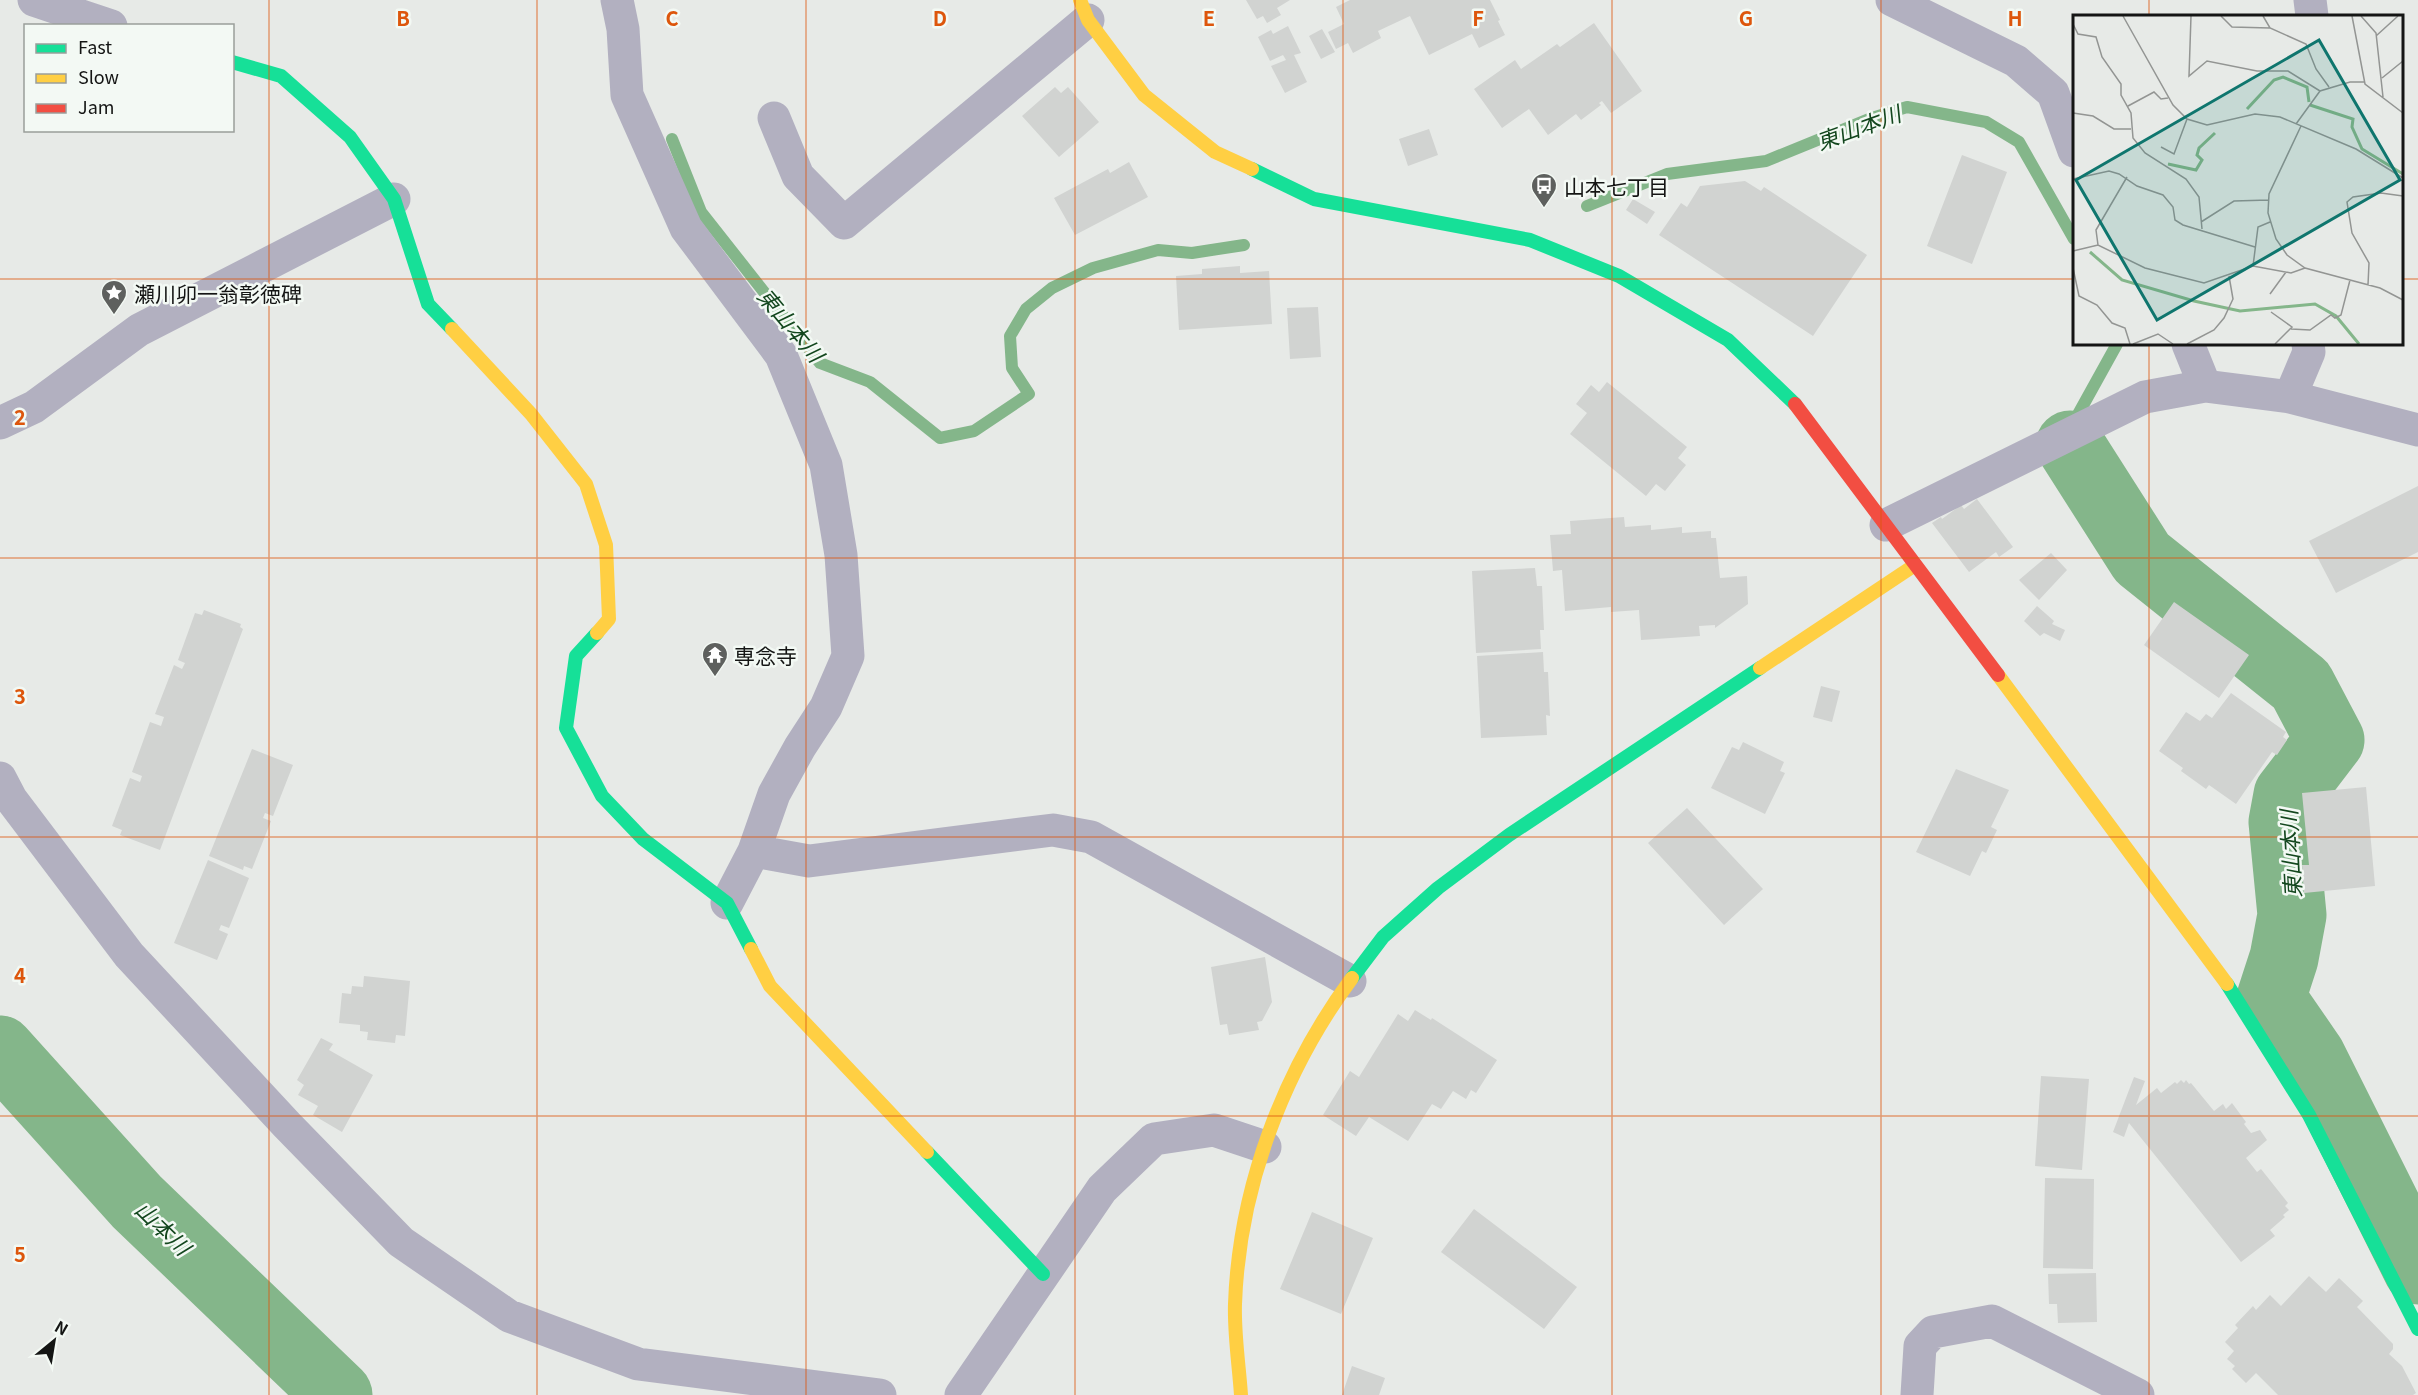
<svg xmlns="http://www.w3.org/2000/svg" width="2418" height="1395" font-family="Georgia,'Noto Sans JP',serif">
	<style>
		.lines { fill: none; stroke-linecap: round; stroke-linejoin: round }
		.stream { stroke: #84b68a; stroke-width: 12 }
		.river { stroke: #84b68a; stroke-width: 69 }
		.building { fill: #d1d3d1 }
		.street { stroke: #b2b0c0; stroke-width: 33 }
		.fast { stroke: #16e098; stroke-width: 14 }
		.slow { stroke: #ffcf43; stroke-width: 14 }
		.jam { stroke: #f24e42; stroke-width: 14 }
		.grid { fill: none; stroke: #dd560c; stroke-width: 1.5; stroke-opacity: 0.55 }
		.labels { text-anchor: middle; dominant-baseline: central; stroke-width: 5; stroke-linejoin: round; paint-order: stroke }
		.poi-label { font-size: 21px; fill: #141514; stroke: #f3f9f4; text-anchor: start }
		.water-label { font-size: 22px; font-style: italic; fill: #13471e; stroke: #f3f9f4 }
		.inset-river { fill: none; stroke: #84b68a; stroke-width: 3 }
		.inset-road { fill: none; stroke: #939593; stroke-width: 1.5 }
		.view { fill: #0f766e; fill-opacity: 0.15; stroke: #0f766e; stroke-width: 3 }
		.inset-edge { fill: none; stroke: #141514; stroke-width: 3 }
		.grid-label { font-size: 20px; text-anchor: middle; font-weight: bold; fill: #dd560c; stroke: #f3f9f4; stroke-width: 5; stroke-linejoin: round; paint-order: stroke }
	</style>
	<rect width="100%" height="100%" fill="#e7eae7"/>
	<g class="lines">
		<path class="stream" d="M672 139 701 212 820 363 870 382 940 438 974 431 1029 394 1012 368 1010 336 1026 309 1052 288 1093 268 1158 250 1192 253 1244 245
			M1587 206 1667 174 1766 161 1869 119 1907 107 1986 122 2019 142 2074 239
			M2076 418 2117 344"/>
		<path class="river" d="M2070 445 2142 558 2301 685 2330 740 2288 795 2283 822 2292 915 2284 958 2271 998 2311 1056 2418 1270
			M0 1050 137 1202 338 1395"/>
	</g>
	<path class="building" d="M1246 0H1290L1277 8 1281 15 1267 23 1263 16 1257 19Z
		M1350 0H1490L1500 20 1498 21 1505 35 1479 48 1472 34 1429 55 1410 16 1378 31 1381 38 1353 53 1348 43 1336 49 1328 32 1344 24 1336 7Z
		M1594 23 1642 91 1611 113 1602 101 1599 103 1601 105 1581 120 1576 114 1548 135 1529 109 1502 128 1474 89 1515 60 1521 69 1557 44 1560 47Z
		M1288 26 1301 53 1294 55 1307 82 1285 93 1271 66 1286 60 1283 55 1270 61 1258 37 1271 30 1273 34Z
		M1322 29 1335 52 1321 59 1309 36Z
		M1055 87 1061 93 1068 87 1099 122 1059 157 1022 116Z
		M1429 129 1438 155 1408 166 1399 139Z
		M1962 155 2007 172 1972 264 1927 246Z
		M1129 162 1148 197 1075 235 1054 198 1108 169 1110 173Z
		M1745 181 1761 191 1764 187 1867 255 1813 336 1659 235 1681 203 1687 207 1700 186Z
		M1633 199 1655 212 1647 224 1626 210Z
		M1240 266V273L1269 271 1272 324 1179 330 1176 276 1202 274V269Z
		M1318 307 1321 357 1290 359 1287 308Z
		M1607 382 1687 447 1678 458 1686 465 1665 491 1656 484 1646 496 1570 434 1587 413 1576 404 1591 385 1599 392Z
		M2418 486V552L2336 593 2309 541Z
		M1977 499 2013 547 1999 557 1996 552 1969 572 1932 523 1941 517 1942 519 1961 505 1964 509Z
		M1624 517 1625 527 1651 525V530L1682 527V533L1711 531V538H1716L1720 578 1747 576 1748 604 1715 628V625L1699 626 1700 636 1641 640 1639 610 1611 612V607L1565 611 1562 570 1553 571 1550 535 1571 534 1570 521Z
		M2051 553 2067 570 2039 600 2019 580Z
		M1535 568 1537 586H1542L1544 630H1540L1541 649 1476 653 1472 571Z
		M2174 602 2249 655 2219 698 2144 645Z
		M2037 606 2054 621 2052 624 2065 630 2060 641 2044 633 2040 636 2024 621Z
		M204 610 241 624 240 627 243 629 160 850 120 835 122 830 112 826 130 778 140 782 142 776 132 772 150 722 161 726 164 717 155 714 174 665 182 669 185 663 178 660 195 613 202 615Z
		M1543 652 1544 672H1548L1550 716 1546 715 1547 735 1481 738 1477 656Z
		M1821 686 1840 691 1832 722 1813 717Z
		M2231 693 2286 732 2283 737 2287 740 2277 755 2272 752 2236 804 2209 785 2206 789 2181 771 2183 768 2159 751 2186 712 2200 721 2206 714 2212 718Z
		M1743 742 1784 762 1780 771 1785 773 1765 814 1711 788 1732 747 1739 750Z
		M252 749 293 765 273 816 265 813 263 818 271 821 252 869 244 866 243 870 209 856Z
		M1956 769 2009 790 1991 827 1997 830 1986 853 1982 851 1970 876 1916 852Z
		M2366 787 2375 886 2304 893 2302 865H2309L2302 793Z
		M1687 808 1763 889 1724 925 1648 843Z
		M208 860 249 878 229 928 221 925 219 930 228 934 217 960 174 943Z
		M1265 957 1272 1002 1262 1021 1257 1022 1259 1030 1229 1035 1227 1024 1220 1025 1211 967Z
		M364 976 410 981 405 1036 396 1035 395 1043 367 1040 368 1032 360 1031V1025L339 1023 342 993 351 994 352 986 363 987Z
		M1415 1010 1431 1020 1432 1018 1497 1060 1476 1093 1471 1090 1466 1099 1453 1091 1441 1109 1432 1104 1408 1141 1369 1117 1356 1136 1323 1115 1350 1071 1359 1077 1398 1014 1408 1021Z
		M321 1038 333 1044 329 1050 373 1075 342 1132 313 1115 318 1106 298 1095 304 1085 297 1080Z
		M2041 1076 2089 1079 2082 1170 2035 1166Z
		M2134 1077 2145 1081 2136 1105 2157 1088 2161 1093 2175 1082 2177 1084 2181 1080 2184 1083 2186 1080 2189 1084 2191 1083 2214 1111 2223 1104 2226 1109 2232 1103 2246 1122 2244 1124 2251 1133 2260 1130 2267 1140 2246 1158 2257 1172 2261 1169 2288 1203 2285 1206 2289 1210 2283 1215 2285 1217 2270 1230 2275 1236 2241 1262 2129 1123 2124 1137 2113 1132Z
		M2045 1178 2094 1179 2093 1269 2043 1268Z
		M1474 1209 1577 1287 1544 1329 1441 1252Z
		M1312 1212 1373 1238 1341 1314 1280 1289Z
		M2096 1273 2097 1322 2058 1323 2057 1304H2049L2048 1274Z
		M2309 1276 2326 1292 2339 1278 2363 1301 2357 1307 2393 1344V1349L2389 1354 2402 1366 2416 1393 2413 1395H2278L2256 1373 2246 1383 2232 1369 2235 1366 2227 1359 2234 1351 2225 1342 2238 1328 2235 1325 2253 1306 2256 1310 2270 1295 2281 1306Z
		M1352 1366 1385 1378 1379 1395H1342Z"/>
	<g class="lines">
		<path class="street" d="M34 0 111 26
			M617 0 623 29 627 95 686 228 781 355 826 465 841 555 848 656 826 707 800 747 774 794 754 851 727 903
			M1892 0 2016 61 2053 93 2074 151
			M2310 0 2312 16
			M774 118 798 176 844 223 1088 20
			M2188 344 2205 386
			M2290 397 2309 352 2308 344
			M0 423 34 407 139 330 394 199
			M1886 525 2145 397 2205 386 2290 397 2418 430
			M0 778 11 799 129 955 287 1125 401 1242 509 1316 638 1364 880 1395
			M754 851 809 861 1053 830 1091 837 1350 981
			M961 1395 1102 1189 1154 1139 1214 1130 1265 1147
			M1917 1395 1920 1346 1933 1332 1992 1321 2138 1395"/>
		<path class="fast" d="M232 62 281 76 350 137 394 199 428 304 452 329
			M1252 169 1314 199 1530 240 1619 276 1728 340 1795 404
			M597 633 576 656 566 728 602 796 643 839 727 903 751 949
			M1352 978 1383 937 1438 888 1509 835 1760 668
			M2227 984 2309 1115 2418 1329
			M927 1152 1043 1274"/>
		<path class="slow" d="M1080 0 1088 20 1144 95 1215 152 1252 169
			M452 329 531 414 586 484 606 545 609 619 597 633
			M1760 668 1915 565
			M1998 675 2227 984
			M751 949 770 986 927 1152
			M1241 1395C1239 1365 1234 1334 1235 1304 1239 1188 1283 1071 1352 978"/>
		<path class="jam" d="M1795 404 1998 675"/>
	</g>
	<path class="grid" d="M269 0V1395M537 0V1395M806 0V1395M1075 0V1395M1343 0V1395M1612 0V1395M1881 0V1395M2149 0V16M0 279H2074M2402 279H2418M2149 344V1395M0 558H2418M0 837H2418M0 1116H2418"/>
	<defs>
		<symbol id="bus-pin" viewBox="-11 -11 22 30"><path d="M0 17L-7.5 6A9.5 9.5 0 1 1 7.5 6Z" fill="#5e605e" stroke="#f3f9f4"/><path d="M-5-6H5V4H4V6H2V4H-2V6H-4V4H-5ZM-3.5-4V0h7V-4ZM-3.5 1.2v1.5H-2V1.2ZM2 1.2v1.5H3.5V1.2Z" fill="#fff"/></symbol>
		<symbol id="sight-pin" viewBox="-11 -11 22 30"><path d="M0 17L-7.5 6A9.5 9.5 0 1 1 7.5 6Z" fill="#5e605e" stroke="#f3f9f4"/><path d="M0-6L1.8-2.2L6-1.7L2.9 1.2L3.7 5.4L0 3.3L-3.7 5.4L-2.9 1.2L-6-1.7L-1.8-2.2Z" fill="#fff"/></symbol>
		<symbol id="temple-pin" viewBox="-11 -11 22 30"><path d="M0 17L-7.5 6A9.5 9.5 0 1 1 7.5 6Z" fill="#5e605e" stroke="#f3f9f4"/><path d="M0-6L5-2H3V0L6.5 2.5H4V6H1.5V3h-3V6H-4V2.5H-6.5L-3 0V-2H-5Z" fill="#fff"/></symbol>
	</defs>
	<g fill-rule="evenodd">
		<use href="#bus-pin" x="1529" y="171" width="30" height="40"/>
		<use href="#sight-pin" x="99" y="278" width="30" height="40"/>
		<use href="#temple-pin" x="700" y="640" width="30" height="40"/>
	</g>
	<g class="labels">
		<g class="poi-label">
			<text x="1564" y="186">山本七丁目</text>
			<text x="134" y="293">瀬川卯一翁彰徳碑</text>
			<text x="734" y="655">専念寺</text>
		</g>
		<g class="water-label">
			<text transform="translate(1858 126) rotate(-20)">東山本川</text>
			<text transform="translate(792 324) rotate(50)">東山本川</text>
			<text transform="translate(2289 854) rotate(-93)">東山本川</text>
			<text transform="translate(164 1227) rotate(44)">山本川</text>
		</g>
	</g>
	<g transform="translate(2073 15)">
		<rect width="330" height="330" fill="#e7eae7"/>
		<path class="inset-river" d="M237 90 280 104 279 112 289 134 330 159M174 94 201 65 210 62 234 72 236 87M95 149 123 155 129 145 124 140 126 133 142 118M17 237 49 265 121 286 167 296 242 289 263 301 286 329"/>
		<path class="inset-road" d="M50 1 100 90 114 104 134 110 182 99 207 102 283 134 330 163M118 1 116 61 134 46 184 56H215L247 76M148 1 159 12 197 13M190 1 197 13 233 29 243 54 256 72M279 1 292 69 330 98M288 1 303 18 310 82M0 9 5 19 23 22 29 42 48 69V80L58 98 60 123 72 138 113 164 126 182 129 214M303 21 325 1M309 63 330 46M55 91 81 77 88 84 95 83M0 98 20 101 41 114H58M223 109 247 76 277 67H292M228 111 196 179 195 198 203 224 214 240 232 253 307 273 330 285M88 132 101 139 114 104M0 164 36 156 46 159 64 171 90 180 100 192 102 205 110 210 182 232M128 207 161 186 196 185M25 230 23 215 54 162M0 236 25 230 72 253 131 268 180 251 218 258 232 253M180 251 185 212 197 207M0 253 6 281 24 290 39 308 52 313 57 329M295 270 296 248 279 218 274 187 280 182 308 178 330 181M197 279 213 257M198 297 219 312 202 329M218 314 237 315 258 300 262 303 268 300 277 265M60 329 85 319 100 329M114 329 141 315 151 303 160 284 156 261"/>
		<path class="view" d="M246 25 327 165 84 305 3 165Z"/>
		<rect width="330" height="330" class="inset-edge"/>
	</g>
	<g class="grid-label">
		<text x="403" y="26">B</text>
		<text x="672" y="26">C</text>
		<text x="940" y="26">D</text>
		<text x="1209" y="26">E</text>
		<text x="1478" y="26">F</text>
		<text x="1746" y="26">G</text>
		<text x="2015" y="26">H</text>
		<text x="20" y="425">2</text>
		<text x="20" y="704">3</text>
		<text x="20" y="983">4</text>
		<text x="20" y="1262">5</text>
	</g>
	<rect x="24" y="24" width="210" height="108" fill="#f3f9f4" stroke="#9a9e9a" stroke-width="1.5"/>
	<rect x="36" y="44" width="30" height="9" fill="#16e098" stroke="#9a9e9a" stroke-width="1.5"/>
	<text x="78" y="54" font-size="18" fill="#141514">Fast</text>
	<rect x="36" y="74" width="30" height="9" fill="#ffcf43" stroke="#9a9e9a" stroke-width="1.5"/>
	<text x="78" y="84" font-size="18" fill="#141514">Slow</text>
	<rect x="36" y="104" width="30" height="9" fill="#f24e42" stroke="#9a9e9a" stroke-width="1.5"/>
	<text x="78" y="114" font-size="18" fill="#141514">Jam</text>
	<g transform="translate(54 1341) rotate(30)" stroke="#f3f9f4" stroke-width="4.5" paint-order="stroke">
	<path d="M0-4.5L10 22L0 15L-10 22Z" fill="#141514"/>
	<text y="-9" font-size="16" font-weight="bold" text-anchor="middle" fill="#141514">N</text>
	</g>
</svg>
